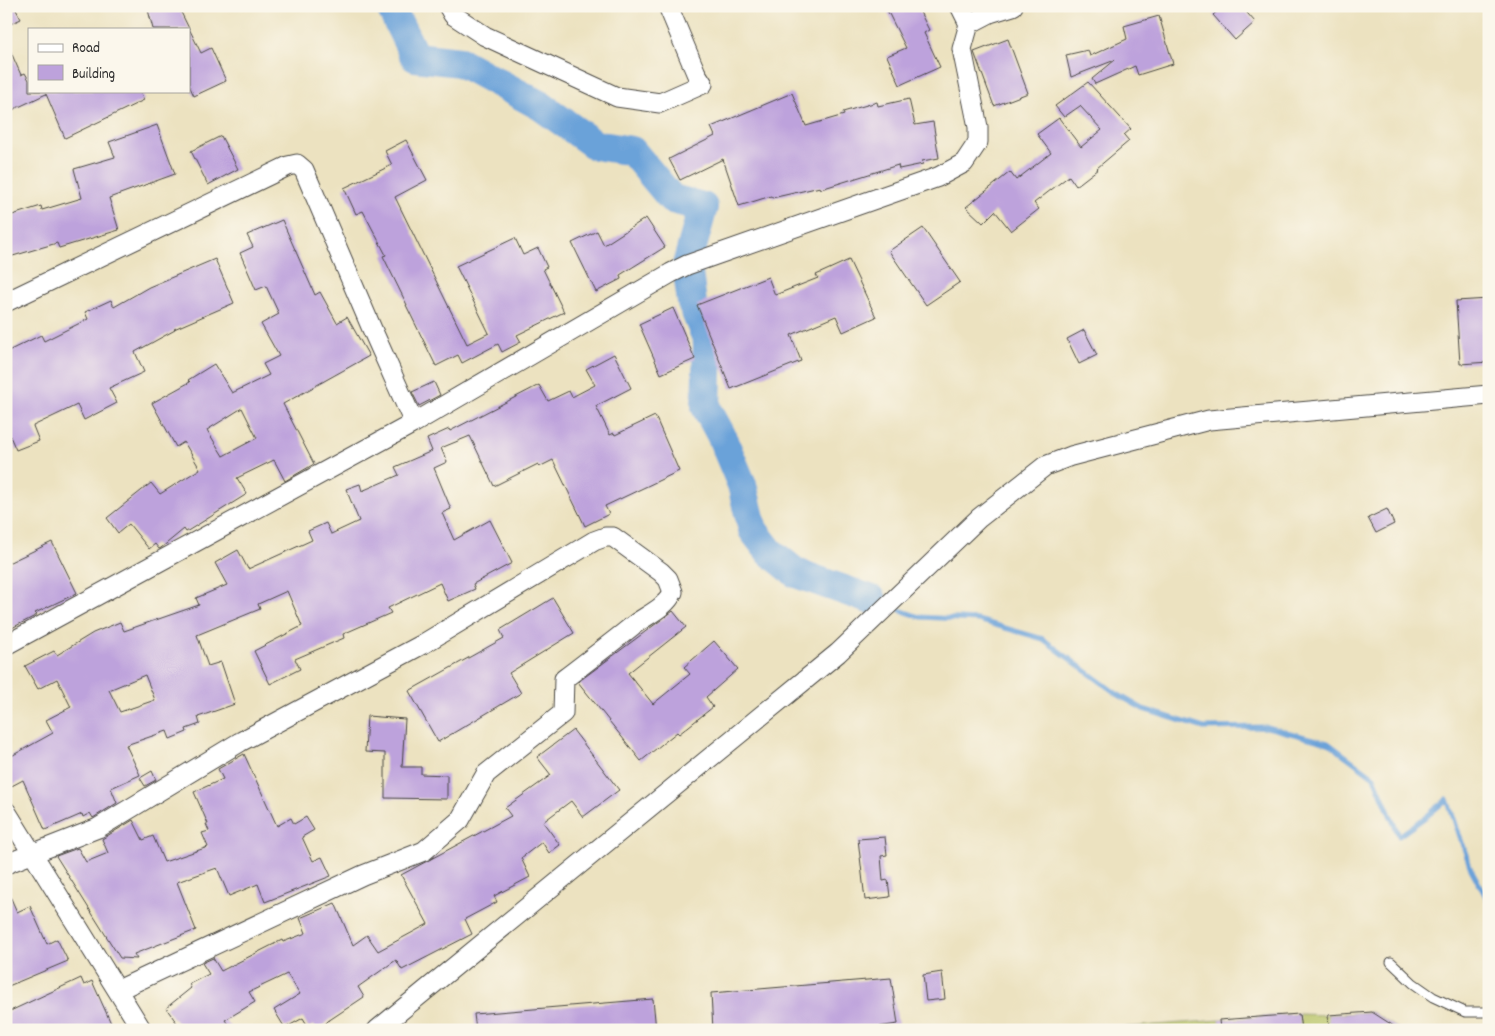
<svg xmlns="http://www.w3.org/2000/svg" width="1495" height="1036" font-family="Dekko,sans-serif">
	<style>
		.green { fill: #b7c365; stroke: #717748 }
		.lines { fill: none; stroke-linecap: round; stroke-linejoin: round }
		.stream { stroke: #6aa2d9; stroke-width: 5 }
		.river { stroke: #6aa2d9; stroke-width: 30 }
		.building { fill: #bda2dc; fill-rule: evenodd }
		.lane-casing { stroke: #484641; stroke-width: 11 }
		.street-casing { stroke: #484641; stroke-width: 21 }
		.lane { stroke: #fff; stroke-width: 9 }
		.street { stroke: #fff; stroke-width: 19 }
	</style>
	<rect width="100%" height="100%" fill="#fbf7ec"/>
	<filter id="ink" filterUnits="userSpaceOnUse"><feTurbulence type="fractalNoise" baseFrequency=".02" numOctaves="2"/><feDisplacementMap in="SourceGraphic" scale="10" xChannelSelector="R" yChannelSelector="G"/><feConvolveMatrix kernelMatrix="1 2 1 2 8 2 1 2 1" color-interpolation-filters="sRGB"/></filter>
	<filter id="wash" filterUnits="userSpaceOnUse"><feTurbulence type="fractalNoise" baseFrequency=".0096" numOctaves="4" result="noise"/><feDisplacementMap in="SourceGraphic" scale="20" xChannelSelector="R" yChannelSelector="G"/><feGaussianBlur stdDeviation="1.12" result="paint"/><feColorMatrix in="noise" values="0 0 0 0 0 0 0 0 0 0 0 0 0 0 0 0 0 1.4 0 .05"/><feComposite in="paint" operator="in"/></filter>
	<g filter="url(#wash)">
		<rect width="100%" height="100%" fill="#ece2c0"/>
		<path class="green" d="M1372 1012 1400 1030H1091L1299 1014 1328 1015Z"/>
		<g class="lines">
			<path class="stream" d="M900 610 920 617 978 620 1043 639 1117 694 1143 709 1204 728 1267 727 1328 743 1374 777 1399 836 1427 816 1447 799 1471 869 1489 902"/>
			<path class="river" d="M390 6 415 57 460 62 541 106 595 145 632 151 672 199 703 207 687 265 692 303 708 341 706 407 721 435 742 485 753 530 770 552 796 573 872 600"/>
		</g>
		<g id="blocks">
			<path class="building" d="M6 6H14L21 19 6 26Z
				M147 6H178L201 53 211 48 226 81 194 96 189 85V29H153Z
				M885 6H917L929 30 924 33 940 67 900 85 887 56 906 48Z
				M1223 6H1241L1255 22 1235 40 1213 15Z
				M1159 16 1173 64 1138 75 1135 66 1095 84 1092 79 1115 60 1071 77 1066 55 1088 50 1090 56 1127 39 1124 26Z
				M1008 39 1028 93 994 106 974 52Z
				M6 41 21 75 25 73 29 80V91H140L144 100 65 138 46 94 6 113Z
				M1088 82 1131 129 1124 135 1129 141 1097 168 1098 169 1076 186 1069 176 1034 203 1039 209 1011 231 995 211 983 223 966 207 1010 172 1016 180 1051 153 1037 134 1059 118 1081 147 1102 130 1080 106 1064 117 1055 106Z
				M792 93 806 126 844 115 843 112 877 102 878 106 909 99 915 125 933 122 939 158 922 161 923 164 899 169 898 165 821 189 820 187 772 198 771 196 739 206 723 159 680 180 669 159 715 136 711 127Z
				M157 125 175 174 109 198 119 230 59 248 57 243 6 258V217L41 206 42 210 82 198 74 169 115 157 109 142Z
				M221 136 238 169 208 185 191 151Z
				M406 140 427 180 395 197 467 344 489 333 456 266 515 238 523 255 538 248 547 267 543 269 564 312 517 335 521 342 502 352 498 344 462 363 458 355 436 366 406 305H407L383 256 386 255 363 211 356 214 344 188 392 165 385 151Z
				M646 218 665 247 620 275 621 279 596 292 572 243 597 231 604 245Z
				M282 220 315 295 320 292 337 323 347 317 369 356 283 404 314 464 285 481 274 460 237 478 247 494 186 532 184 529 161 548 159 549 155 544 149 549 129 524 118 533 107 518 151 483 160 494 200 469 184 442 176 447 152 403 190 382 188 380 214 364 232 393 269 375 263 364 279 356 261 324 279 314 266 286 256 290 240 253 253 247 247 235ZM242 408 257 438 223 456 207 430Z
				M923 228 960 282 926 305 889 251Z
				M215 259 234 303 174 329 175 330 135 352 144 372 109 388 117 403 84 420 77 405 33 426 39 441 16 450 6 427V352L41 335 44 341 88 319 85 312 111 300 114 307 149 287Z
				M849 260 876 317 843 332 836 316 791 335 801 361 731 389 697 305 768 277 775 295 818 278 816 275Z
				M1489 299V362L1460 364 1456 301Z
				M673 308 695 359 661 374 639 324Z
				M1084 330 1097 355 1079 364 1067 339Z
				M614 354 631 388 596 406 610 435 614 433 615 435 655 416 679 471 605 506 609 514 585 526 553 460 539 467 538 464 494 486 470 436 441 448 447 462 434 468 451 509 442 513 454 540 490 520 512 563 473 584 475 589 448 601 440 583 388 608 391 613 343 634 344 638 295 659 300 669 270 684 254 651 302 626 287 591 258 604 260 609 197 635 208 666 221 662 235 704 198 717 200 724 186 729 187 732 170 739 167 731 126 745 140 775 111 788 117 803 93 818 90 813 83 817 82 814 45 830 23 780 6 789V759L53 733 46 720 71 707 57 679 38 689 25 666 54 651 57 655 93 633 120 622 124 631 199 605 196 598 227 585 215 563 238 550 248 569 312 540 308 531 326 523 331 534 359 521 346 489 360 484 362 491 399 475 395 467 432 451 427 439 449 429 450 431 539 385 548 401 569 391 572 397 595 385 586 369ZM145 675 155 700 120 712 109 690Z
				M434 382 440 395 419 406 412 392Z
				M1387 509 1394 524 1376 533 1368 518Z
				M52 542 77 593 35 613 37 615 6 631V564Z
				M553 598 574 633 509 673 521 693 438 742 409 691 504 638 500 630Z
				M673 611 686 627 628 673 653 704 690 674 684 667 714 641 738 669 706 697 713 707 679 734 677 732 641 761 578 682Z
				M367 716 405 719 402 767H421V774L447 775V799L385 798V753L365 752Z
				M573 730 619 790 583 817 571 801 543 822 560 845 549 853 542 842 521 858 530 877 494 896 497 902 465 919 472 934 402 970 396 960 358 987 364 997 328 1021 319 1030 313 1025 309 1028 303 1018 285 1028 274 1010 300 994 287 974 249 992 255 1002 225 1020 232 1030H182L166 1008 191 988 189 984 209 974 202 963 213 958 221 971 282 940 283 942 306 933 300 918 335 903 353 945 367 935 378 951 428 924 401 875 511 816 505 808 551 775 537 757Z
				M244 754 277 826 291 818 294 824 306 817 314 830 302 837 313 861 322 857 331 876 265 902 258 884 229 896 217 868 177 882 196 930 134 954 137 959 120 958 56 856 78 848 86 862 108 853 102 839 133 820 143 840 153 836 164 862 208 847 202 833 209 831 206 824H208L194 792 223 779 218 769Z
				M152 771 156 780 145 786 140 778Z
				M885 837 887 855 881 856 883 881 888 880 890 897 865 900 858 839Z
				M6 887 17 912 30 906 47 944 57 939 68 961 6 987Z
				M942 972 945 999 926 1001 923 975Z
				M81 978 84 985 92 981 114 1030H6V1013Z
				M891 978 898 1024 857 1030H713L711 993Z
				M653 999 656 1030H476L474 1014Z
				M1372 1012 1400 1030H1329L1328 1015Z
				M1299 1014 1301 1030H1220L1219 1020Z"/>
		</g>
	</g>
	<g filter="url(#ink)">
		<use href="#blocks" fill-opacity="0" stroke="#484641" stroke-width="1"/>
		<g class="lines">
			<defs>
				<path id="lane" d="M1391 962 1413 983 1433 997 1465 1012H1489"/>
				<path id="street" d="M448 6 453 15 485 36 617 97 660 103 703 84 696 73 668 6
					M960 6 969 24
					M6 302 288 166 297 164 304 170 372 329 414 423
					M6 645 414 423 671 273 687 265 938 177 964 163 978 142V127L962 49 969 24 990 13 1013 6
					M6 811 142 1030
					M6 864 98 828 240 742 423 644 594 541 605 537H613L661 572 668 579 673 592C666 607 649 614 635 624 612 642 588 661 564 679L563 713 486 774 460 820 424 851 363 875 118 990
					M377 1030 838 653 979 518 1045 466 1071 456 1209 420 1489 395"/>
			</defs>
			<use href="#lane" class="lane-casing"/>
			<use href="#street" class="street-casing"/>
			<use href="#lane" class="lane"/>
			<use href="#street" class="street"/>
		</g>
	</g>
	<rect width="1495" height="1036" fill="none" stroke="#fbf7ec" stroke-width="25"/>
	<rect x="28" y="28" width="162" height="65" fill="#fbf7ec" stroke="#a8a59f"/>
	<rect x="38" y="44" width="25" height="8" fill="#ffffff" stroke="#a8a59f"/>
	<text x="72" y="52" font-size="15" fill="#2b2b2b">Road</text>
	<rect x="38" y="65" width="25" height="15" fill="#bda2dc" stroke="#a8a59f"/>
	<text x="72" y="78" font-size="15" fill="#2b2b2b">Building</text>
</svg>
